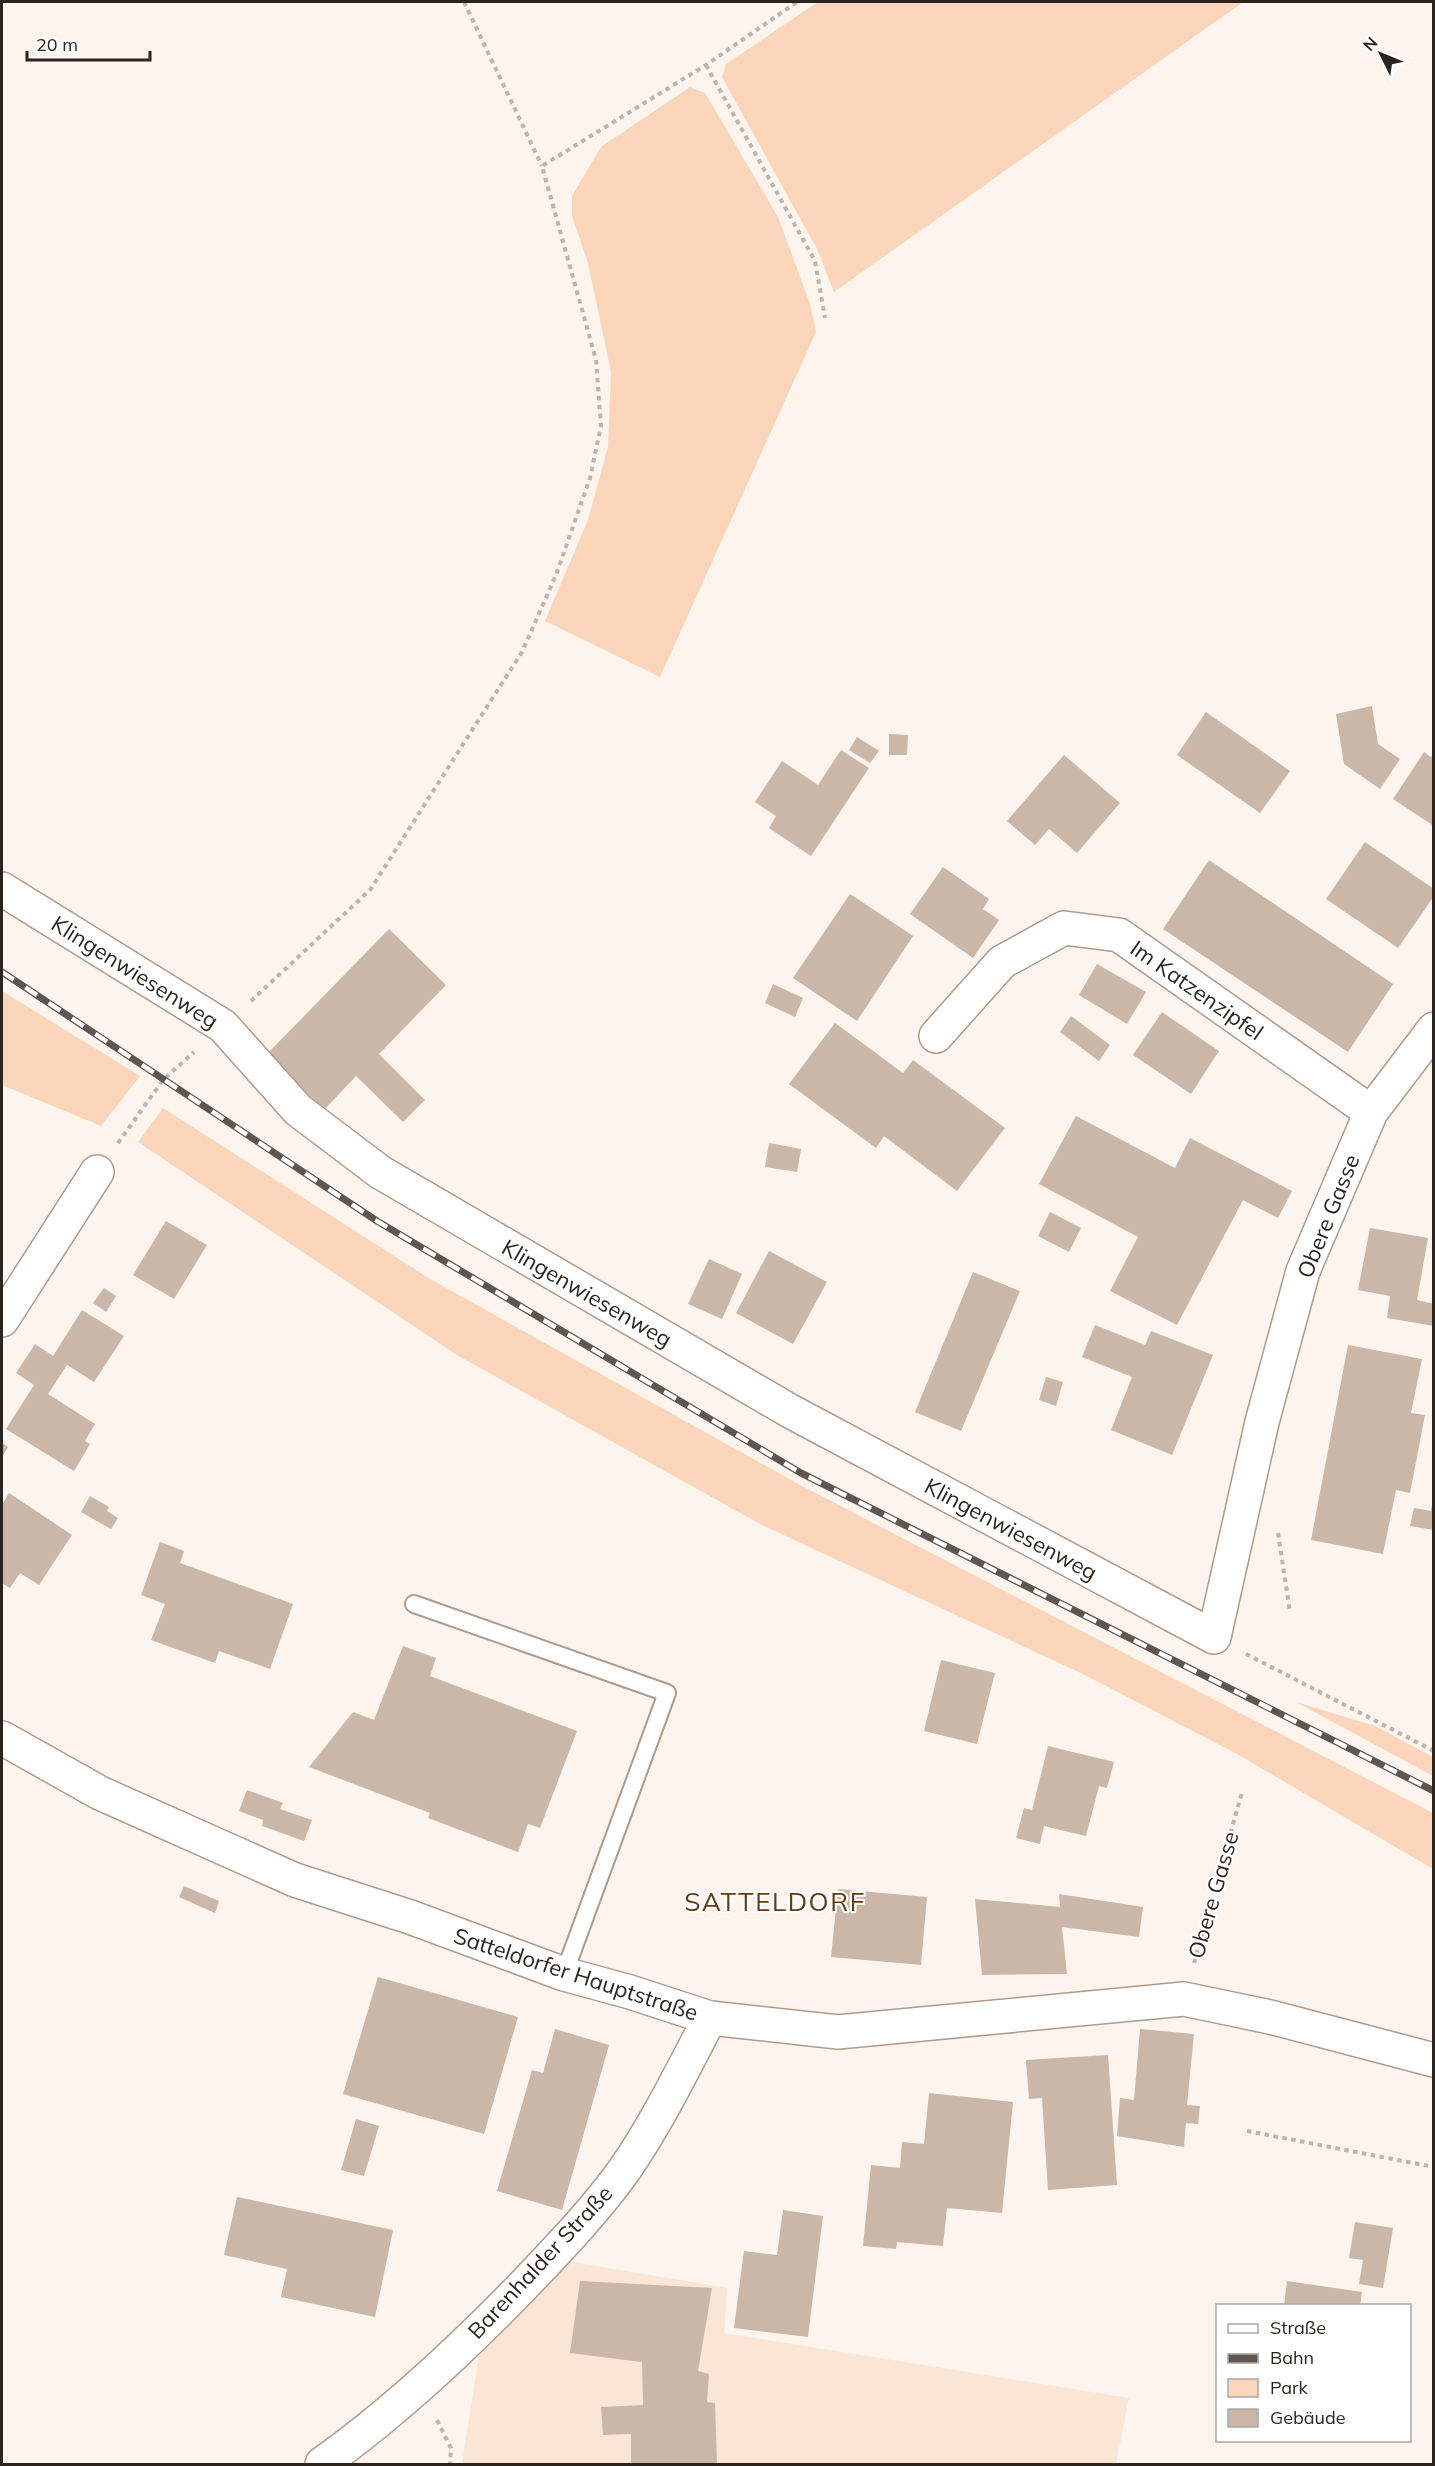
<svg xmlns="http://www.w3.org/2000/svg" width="1435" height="2466" font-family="Mulish,sans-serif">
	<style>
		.built { fill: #fbe6d5 }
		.green { fill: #fad5b9 }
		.building { fill: #cab7a8 }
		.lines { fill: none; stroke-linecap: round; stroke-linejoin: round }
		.service-casing { stroke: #ae9b8c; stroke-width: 20 }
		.minor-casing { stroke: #ae9b8c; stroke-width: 36 }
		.tertiary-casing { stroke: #ae9b8c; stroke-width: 36 }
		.path { stroke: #bcb4ae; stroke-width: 4; stroke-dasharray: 4.5 4.5; stroke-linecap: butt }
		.service { stroke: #fff; stroke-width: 16 }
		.minor { stroke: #fff; stroke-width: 33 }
		.tertiary { stroke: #fff; stroke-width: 33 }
		.rail-casing { stroke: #5e5751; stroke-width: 7 }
		.rail { stroke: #fff; stroke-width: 4.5; stroke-dasharray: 14; stroke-linecap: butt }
		.labels { text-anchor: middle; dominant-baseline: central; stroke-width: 4.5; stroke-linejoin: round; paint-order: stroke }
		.street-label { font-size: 22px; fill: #2b241e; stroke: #fff }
		.quarter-label { font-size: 26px; letter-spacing: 1.5px; fill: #643a11; stroke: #fff }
	</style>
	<rect width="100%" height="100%" fill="#fcf4ed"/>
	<path class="built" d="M567 2261 727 2288 724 2333 1129 2398 1116 2464H462L479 2355Z"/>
	<path class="green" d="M818 2H1243L834 292 817 249 722 77 726 64Z
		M690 87 705 93 778 217 810 304 816 332 660 677 545 621 588 520 608 447 611 372 588 263 572 216V196L601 147Z
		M2 991 140 1076 101 1126 2 1085Z
		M163 1108 430 1279 800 1485 1433 1813V1869L1237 1754 1085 1675 760 1524 457 1355 138 1142Z
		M1296 1702 1375 1726 1433 1757V1776Z"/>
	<path class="building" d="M1372 706 1378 744 1400 759 1380 789 1344 764 1336 714Z
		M1206 712 1290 771 1260 813 1177 755Z
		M889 734 908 735 907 755H889Z
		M857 737 879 751 870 763 849 750Z
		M841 750 869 768 811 856 769 828 776 816 755 802 782 761 818 785Z
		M1424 752 1431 757 1434 754V826L1393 799Z
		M1064 755 1120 803 1077 853 1049 829 1035 845 1007 821Z
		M1365 842 1434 889V896L1398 948 1326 899Z
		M1209 860 1393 984 1348 1052 1163 929Z
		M943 867 989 899 983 909 999 920 973 958 910 914Z
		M850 894 913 936 857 1021 793 978Z
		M389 929 446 985 379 1054 425 1100 403 1122 356 1076 324 1110 267 1054Z
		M1097 964 1146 992 1127 1024 1079 995Z
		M773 984 803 998 795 1017 765 1003Z
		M1162 1012 1219 1051 1191 1094 1133 1055Z
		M1071 1016 1110 1045 1099 1061 1060 1032Z
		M835 1023 903 1073 913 1060 1005 1128 957 1191 884 1136 876 1148 789 1084Z
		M1076 1116 1175 1168 1190 1138 1292 1191 1278 1218 1243 1200 1177 1325 1110 1291 1138 1237 1039 1184Z
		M769 1143 801 1149 797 1172 765 1167Z
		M1050 1212 1081 1228 1069 1252 1038 1236Z
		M166 1221 207 1245 174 1299 133 1275Z
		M1370 1228 1428 1238 1417 1300 1434 1304V1326L1387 1318 1390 1296 1358 1290Z
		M769 1251 827 1282 793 1344 736 1313Z
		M709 1259 742 1274 722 1319 688 1304Z
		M973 1272 1020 1291 961 1431 915 1412Z
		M104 1288 116 1296 106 1312 93 1303Z
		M82 1310 124 1336 94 1382 67 1365 48 1394 95 1424 85 1441 90 1444 74 1471 6 1429 34 1385 16 1373 35 1344 53 1356Z
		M1095 1325 1145 1345 1151 1331 1213 1355 1172 1455 1111 1430 1132 1377 1082 1357Z
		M1348 1345 1422 1359 1411 1413 1425 1415 1410 1493 1396 1490 1383 1554 1311 1540Z
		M1046 1377 1063 1382 1056 1406 1039 1400Z
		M2 1443 8 1447 2 1457Z
		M9 1493 72 1535 39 1585 20 1573 10 1588 2 1583V1505Z
		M90 1496 109 1507 107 1511 118 1518 111 1529 81 1512Z
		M1432 1504 1434 1530 1410 1526 1414 1508 1431 1511Z
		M160 1542 184 1551 180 1563 293 1604 270 1669 219 1651 215 1663 151 1640 165 1604 141 1595Z
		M403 1646 436 1658 430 1676 577 1731 540 1828 528 1824 518 1852 428 1818 430 1813 309 1767 353 1712 374 1720Z
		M941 1660 995 1673 977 1744 924 1731Z
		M1048 1746 1114 1762 1107 1788 1099 1786 1086 1836 1044 1826 1040 1844 1016 1838 1024 1808 1032 1810Z
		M247 1790 283 1803 280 1809 312 1820 304 1841 262 1826 263 1820 239 1811Z
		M184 1886 219 1901 215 1913 179 1897Z
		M838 1889 927 1897 921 1965 831 1957Z
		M1059 1894 1143 1907 1139 1937 1062 1927 1067 1974 982 1975 975 1899 1060 1907Z
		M378 1977 518 2017 484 2134 343 2094Z
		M555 2029 609 2045 562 2210 497 2191 532 2070 543 2073Z
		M1140 2029 1194 2034 1187 2105 1200 2106 1198 2124 1186 2123 1184 2147 1117 2136 1120 2098 1134 2100Z
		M1108 2055 1117 2185 1048 2190 1042 2098 1029 2099 1026 2060Z
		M929 2093 1013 2102 1002 2213 947 2208 943 2246 897 2242 896 2249 863 2246 871 2165 900 2168 902 2142 924 2144Z
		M356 2119 379 2126 364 2176 341 2170Z
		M237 2197 393 2230 375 2317 281 2297 287 2269 224 2255Z
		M783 2210 823 2216 808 2337 734 2328 744 2251 777 2255Z
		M1355 2222 1393 2228 1383 2288 1359 2284 1363 2260 1349 2258Z
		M580 2281 712 2288 698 2371 709 2374 707 2402 715 2403 717 2464H631V2434L603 2435 601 2407 643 2405 642 2362 570 2353Z
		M1287 2281 1362 2292 1360 2306H1284Z"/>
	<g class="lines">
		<defs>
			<path id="service" d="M414 1604 667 1693 564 1974"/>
			<path id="minor" d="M2 889 223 1026 298 1110 380 1172 790 1411 1214 1637 1262 1422 1303 1271 1371 1112 1434 1029
				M936 1036 1002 962 1064 928 1119 935 1371 1112
				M2 1320 97 1172
				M322 2464C395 2412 460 2351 523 2286 558 2249 595 2211 625 2169 658 2121 683 2069 710 2018"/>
			<path id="tertiary" d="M2 1738 100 1793 295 1880 410 1917 564 1974 630 1992 710 2018 838 2032 1184 1999 1270 2017 1434 2060"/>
		</defs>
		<use href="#service" class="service-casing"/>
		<use href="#minor" class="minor-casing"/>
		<use href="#tertiary" class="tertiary-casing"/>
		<path class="path" d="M464 2 542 166
			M706 65 815 261 825 318
			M251 1001 370 890 522 652 556 575 590 478 601 426 596 360 542 166 706 65 797 2
			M118 1143 163 1080 194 1052
			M1278 1533 1290 1612
			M1246 1654 1434 1751
			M1194 1963 1242 1792
			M1247 2131 1434 2167
			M437 2420 451 2448 450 2464"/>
		<use href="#service" class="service"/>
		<use href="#minor" class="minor"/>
		<use href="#tertiary" class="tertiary"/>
		<defs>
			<path id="rail" d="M2 972 377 1221 801 1473 1434 1791"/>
		</defs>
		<use href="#rail" class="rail-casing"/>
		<use href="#rail" class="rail"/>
	</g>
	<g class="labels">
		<g class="street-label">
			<text transform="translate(135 972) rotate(32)">Klingenwiesenweg</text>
			<text transform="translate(1197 990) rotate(35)">Im Katzenzipfel</text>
			<text transform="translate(1328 1216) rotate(-68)">Obere Gasse</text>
			<text transform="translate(587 1293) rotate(30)">Klingenwiesenweg</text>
			<text transform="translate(1011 1529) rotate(28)">Klingenwiesenweg</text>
			<text transform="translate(1213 1895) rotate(-74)">Obere Gasse</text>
			<text transform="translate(576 1974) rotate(18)">Satteldorfer Hauptstraße</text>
			<text transform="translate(540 2262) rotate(-47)">Barenhalder Straße</text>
		</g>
		<g class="quarter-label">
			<text x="775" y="1901">SATTELDORF</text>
		</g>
	</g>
	<rect width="1435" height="2466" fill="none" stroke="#2b241e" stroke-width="6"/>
	<rect x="1216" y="2304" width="195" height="138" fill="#ffffff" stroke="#aaa7a5" stroke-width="1.5"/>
	<rect x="1228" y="2324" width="30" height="9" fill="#ffffff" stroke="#aaa7a5" stroke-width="1.5"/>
	<text x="1270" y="2334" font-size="18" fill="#2b241e">Straße</text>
	<rect x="1228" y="2354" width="30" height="9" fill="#5e5751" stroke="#aaa7a5" stroke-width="1.5"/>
	<text x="1270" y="2364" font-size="18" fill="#2b241e">Bahn</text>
	<rect x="1228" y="2379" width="30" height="18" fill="#fad5b9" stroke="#aaa7a5" stroke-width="1.5"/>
	<text x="1270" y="2394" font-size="18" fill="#2b241e">Park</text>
	<rect x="1228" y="2409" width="30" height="18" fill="#cab7a8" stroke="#aaa7a5" stroke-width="1.5"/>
	<text x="1270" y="2424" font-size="18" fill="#2b241e">Gebäude</text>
	<g transform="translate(1381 54) rotate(313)" stroke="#ffffff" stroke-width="4.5" paint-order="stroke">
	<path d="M0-4.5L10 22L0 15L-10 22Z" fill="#2b241e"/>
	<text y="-9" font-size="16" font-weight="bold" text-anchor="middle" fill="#2b241e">N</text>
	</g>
	<path d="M27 51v9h123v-9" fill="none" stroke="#2b241e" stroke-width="3"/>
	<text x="36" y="51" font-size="18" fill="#2b241e" stroke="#ffffff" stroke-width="4.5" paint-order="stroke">20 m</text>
</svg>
